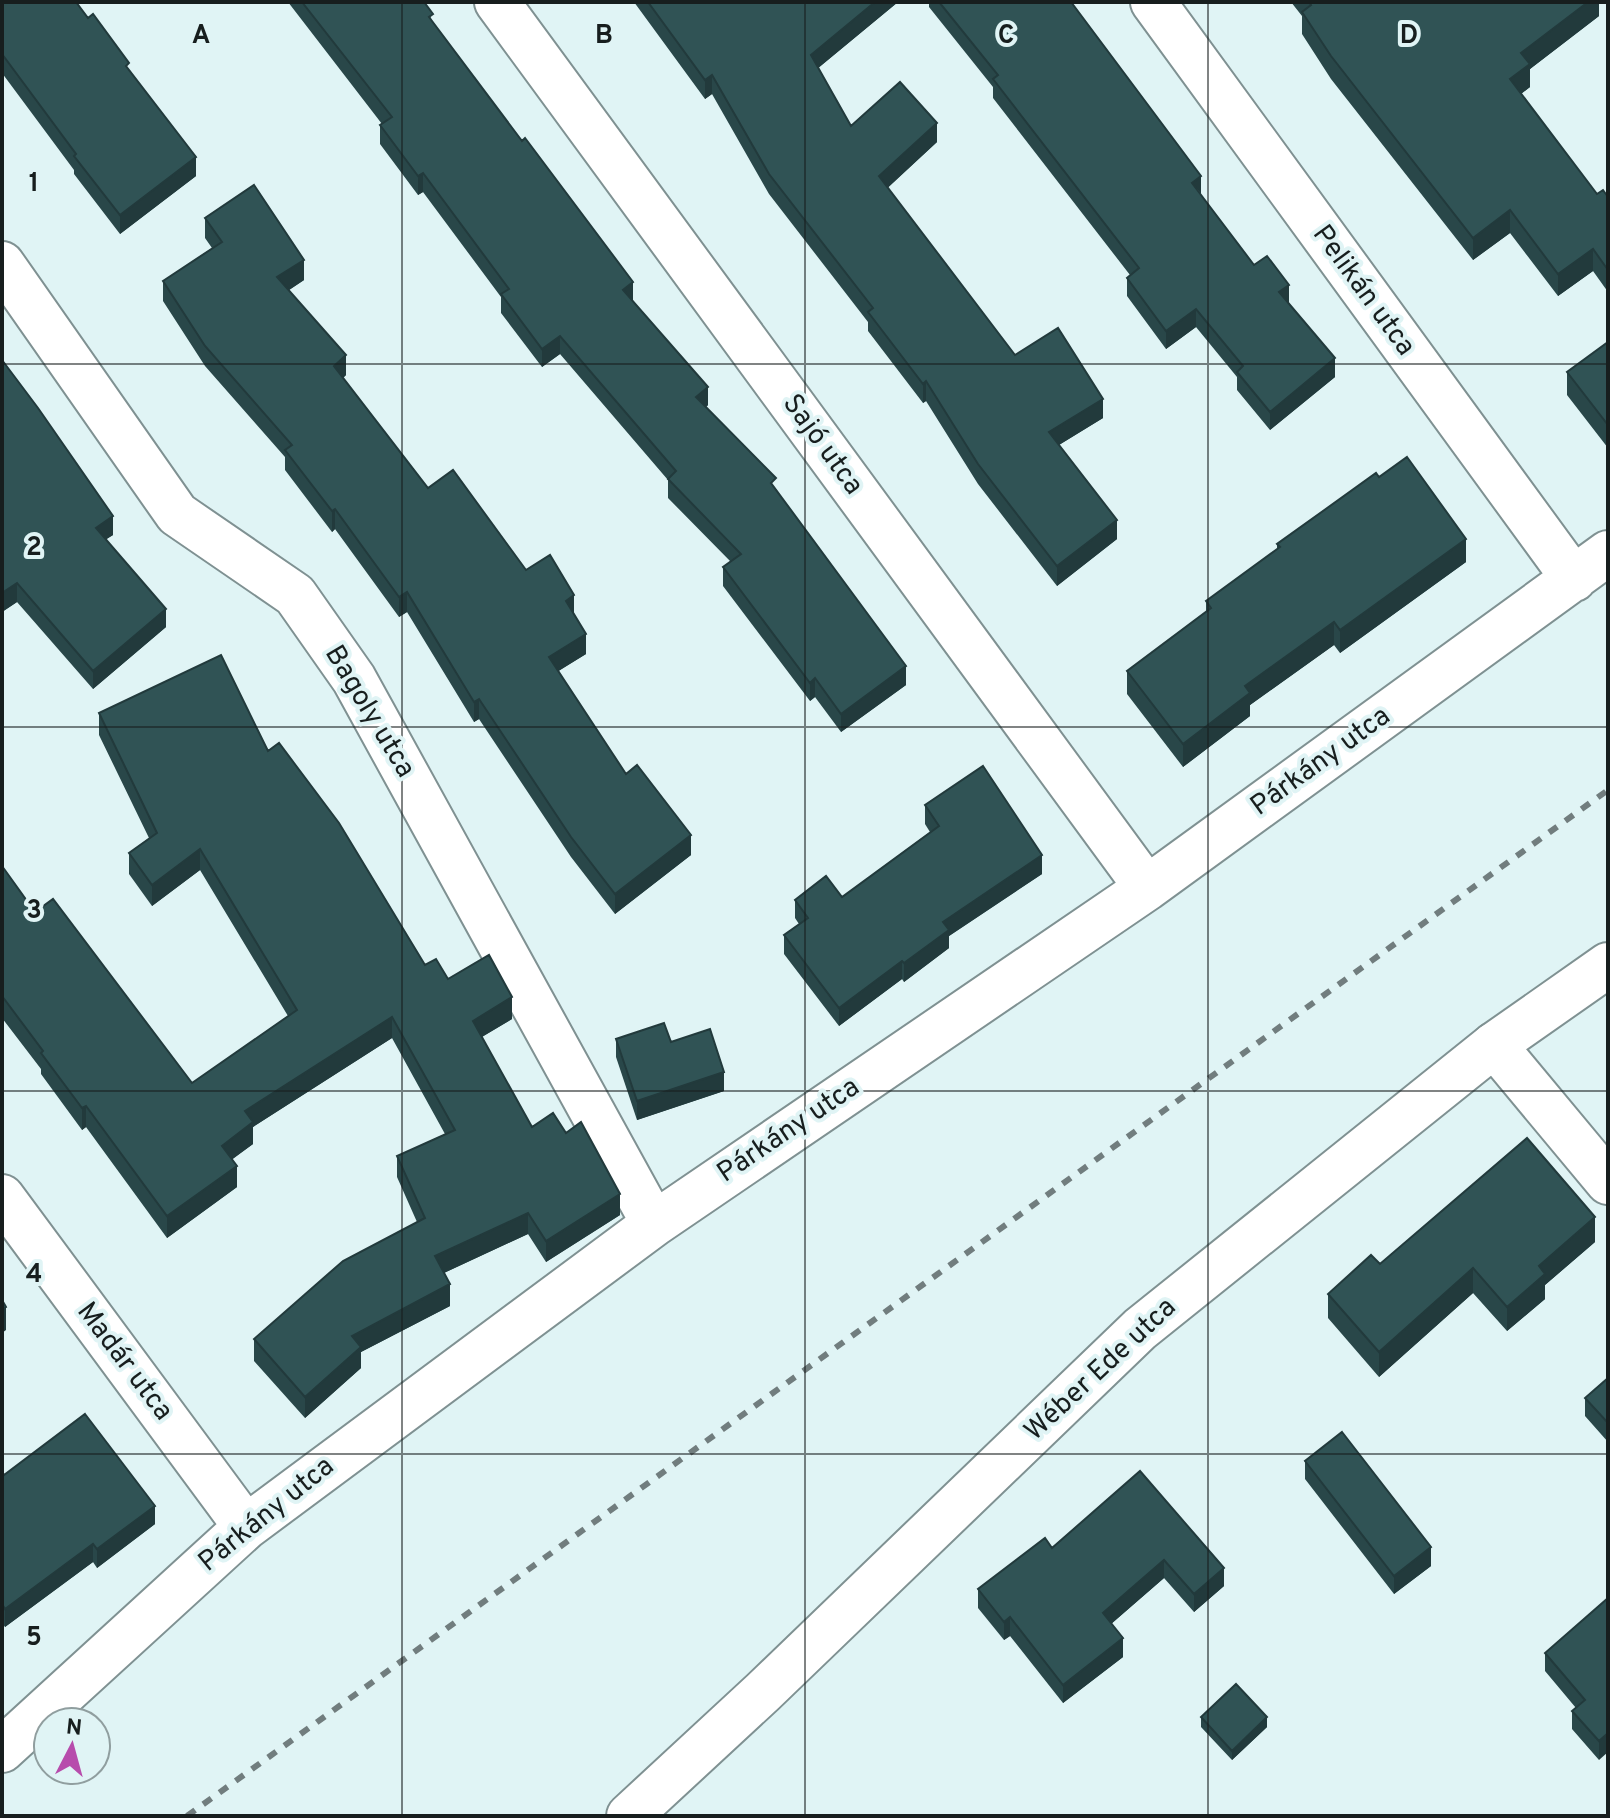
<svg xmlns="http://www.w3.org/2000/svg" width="1610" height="1818" font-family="Overpass,sans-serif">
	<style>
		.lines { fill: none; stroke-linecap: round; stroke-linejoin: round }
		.minor-casing { stroke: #7f9192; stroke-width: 48 }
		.tertiary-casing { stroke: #7f9192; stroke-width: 48 }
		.minor { stroke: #fff; stroke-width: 44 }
		.tertiary { stroke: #fff; stroke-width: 44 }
		.rail { stroke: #717d7e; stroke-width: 6; stroke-dasharray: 10 10; stroke-linecap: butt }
		.wall { fill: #294749 }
		.shaded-wall { fill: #223a3c }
		.building { fill: #305355; stroke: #223a3c; stroke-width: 2 }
		.grid { fill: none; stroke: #171e1e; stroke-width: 2; stroke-opacity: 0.55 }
		.labels { text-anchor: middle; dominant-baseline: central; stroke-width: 8; stroke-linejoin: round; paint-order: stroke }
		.street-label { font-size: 28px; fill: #171e1e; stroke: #e0f4f5 }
		.grid-label { font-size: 26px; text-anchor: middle; font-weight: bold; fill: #171e1e; stroke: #e0f4f5; stroke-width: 8; stroke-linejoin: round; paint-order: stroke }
	</style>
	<rect width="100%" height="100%" fill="#e0f4f5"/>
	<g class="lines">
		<defs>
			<path id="minor" d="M497 2 1147 888
				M1153 2 1574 579
				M2 264 177 514 295 595 354 679 654 1224
				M1494 1045 1608 1182
				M2 1197 246 1527
				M2 1750 246 1527 654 1224 1147 888 1608 553"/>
			<path id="tertiary" d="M629 1816 763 1692 1140 1329 1494 1045 1608 965"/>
		</defs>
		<use href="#minor" class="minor-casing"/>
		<use href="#tertiary" class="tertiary-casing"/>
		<use href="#minor" class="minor"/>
		<use href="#tertiary" class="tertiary"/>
		<path class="rail" d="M187 1816 1608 790"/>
	</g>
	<path class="wall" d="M2 2 129 70 196 176 120 234 74 174V170L2 73Z
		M288 2H424L433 23 708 405 706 407 776 489 906 685 841 732 815 697 810 701 723 586V567L731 562 668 498V480L560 354 542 367 501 313V297L423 192 418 195 380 144V125L382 124Z
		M634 2H898L818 68 851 126 937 142 887 188 1015 355 1103 418 1059 445 1117 539 1057 586 978 484 926 401 923 403 868 331V322L769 194 712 94 705 99Z
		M929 2H1071L1201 195 1254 265 1289 303 1335 377 1270 430 1237 390V377L1196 327 1166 349 1127 296V278L1130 275 993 98V87L929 7Z
		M1291 2H1599V16L1530 69V87L1521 94 1597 194 1608 197V292L1593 271 1558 296 1510 233 1473 260 1331 79 1302 34V16Z
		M205 218 304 280 289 290 346 375 343 378 428 488 526 570 574 615 586 654 558 671 626 774 691 855 615 914 571 857 479 719 474 722 407 612 399 617 335 529 332 532 285 470V457L205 366 163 301V281L212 248 205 238Z
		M1608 342V448L1567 395V372Z
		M2 360 113 535 106 539 166 627 93 689 17 602 2 612Z
		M1379 477 1466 562 1340 653 1334 645 1250 705V716L1183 767 1127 694V671L1206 612V601L1277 549V544Z
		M99 713 268 751 425 965 512 1019 482 1037 532 1127 566 1133 620 1215 546 1262 528 1234 444 1273 450 1306 361 1352V1368L305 1418 254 1361V1339L417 1222 397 1177V1156L445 1134 392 1038 253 1127V1144L232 1159 237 1187 167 1238 86 1127 82 1130 41 1074V1069L2 1018V866L35 912 192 1083 288 1016 200 870 152 906 129 874V853L149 838 99 735Z
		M925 805 1042 874 949 936V948L904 982 902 979 839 1026 784 954V935L799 924 795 918V900L842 897 930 832 925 824Z
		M616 1039 671 1042 724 1091 637 1120 616 1057Z
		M1595 1242 1545 1285V1299L1507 1331 1473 1293 1379 1377 1328 1318V1294L1380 1264Z
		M1608 1378V1442L1585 1416V1398Z
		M1305 1461 1431 1566 1394 1594 1305 1479Z
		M1140 1471 1224 1586 1194 1612 1164 1578 1111 1624 1123 1657 1063 1703 1010 1636 1004 1640 978 1608V1589L1052 1548Z
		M2 1472 4 1475 155 1524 97 1568 93 1562 5 1627 2 1623Z
		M1608 1598 1599 1760 1572 1729V1711L1576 1708 1545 1671V1653Z
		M1201 1717 1267 1727 1232 1760 1201 1727Z"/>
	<path class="shaded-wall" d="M875 2H898L811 74V55Z
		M1588 2H1599V16L1530 69V87L1510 102V79L1521 53Z
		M712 75V94L705 99V80Z
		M937 123V142L879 196V176Z
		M196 157V176L120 234V215Z
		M423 173V192L418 195V176Z
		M1201 176V194L1192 183Z
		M1510 210V233L1473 260V238Z
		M1593 249V271L1558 296V274Z
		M304 260V280L277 298V277Z
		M633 282V301L623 290Z
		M1289 285V304L1279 292Z
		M1196 309V327L1166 349V331Z
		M560 336V354L542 367V349Z
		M346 355V375L334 386V366Z
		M1335 358V377L1270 430V412Z
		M926 381V401L923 403V384Z
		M708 387V405L696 416V397Z
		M1103 399V418L1049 451V432Z
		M335 509V529L332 532V511Z
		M113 516V535L96 546V528Z
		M1117 520V539L1057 586V566Z
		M1466 539V562L1340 653V630Z
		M17 583V602L2 612V593Z
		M407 592V612L399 617V597Z
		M574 595V616L566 601Z
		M166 609V627L93 689V671Z
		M1334 622V645L1250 705V716L1183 767V744L1245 686Z
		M586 634V654L549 677V657Z
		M906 666V685L841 732V714Z
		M815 678V697L810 701V683Z
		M479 699V719L474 722V702Z
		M691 835V855L615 914V894Z
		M200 849V870L152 906V885Z
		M1042 855V874L949 936V948L904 982V963L943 922Z
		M902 961V979L839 1026V1008Z
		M512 997V1019L473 1042V1021Z
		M392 1017V1038L253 1127V1144L222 1167V1146L245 1111Z
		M724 1072V1091L637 1120V1101Z
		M86 1106V1127L82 1130V1108Z
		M237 1166V1187L167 1238V1216Z
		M620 1194V1215L546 1262V1241Z
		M528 1213V1234L435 1277V1256Z
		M1595 1217V1242L1545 1285V1299L1507 1331V1307L1539 1266Z
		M1473 1268V1293L1379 1377V1352Z
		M450 1284V1306L361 1352V1368L305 1418V1397L352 1336Z
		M6 1307V1330L2 1333V1310Z
		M155 1506V1524L97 1568V1549Z
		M93 1544V1562L5 1627V1609Z
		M1431 1547V1566L1394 1594V1576Z
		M1164 1560V1578L1103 1631V1613Z
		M1224 1568V1586L1194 1612V1594Z
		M1010 1617V1636L1004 1640V1622Z
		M1123 1638V1657L1063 1703V1685Z
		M1267 1717V1727L1232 1760V1751Z
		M1608 1733V1752L1599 1760V1741Z"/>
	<path class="building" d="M2 2H76L88 18 93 14 129 63 126 66 196 157 120 215 74 156 76 154 2 54Z
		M302 2H424L433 14 429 17 522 141 525 138 633 282 623 290 708 387 696 397 776 478 771 483 906 666 841 714 815 678 810 683 723 567 741 554 668 479 676 471 560 336 542 349 501 294 509 289 423 173 418 176 380 125 392 117Z
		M648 2H875L811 55 851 126 900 82 937 123 879 176 1015 355 1058 328 1103 399 1049 432 1117 520 1057 566 978 464 926 381 923 384 868 312 873 308 769 174 712 75 705 80Z
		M939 2H1071L1201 176 1192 183 1254 265 1267 256 1289 285 1279 292 1335 358 1270 412 1237 372 1243 366 1196 309 1166 331 1127 278 1139 268 993 79 998 75Z
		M1309 2H1588L1521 53 1530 64 1510 79 1597 194 1603 190 1608 197V270L1593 249 1558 274 1510 210 1473 238 1331 56 1302 12 1311 5Z
		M254 185 304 260 277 277 346 355 334 366 428 488 453 470 526 570 550 555 574 595 566 601 586 634 549 657 626 774 637 765 691 835 615 894 571 837 479 699 474 702 407 592 399 597 335 509 332 511 285 450 292 445 205 346 163 281 222 242 205 218Z
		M1608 342V425L1567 372Z
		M2 360 38 408 113 516 96 528 166 609 93 671 17 583 2 593Z
		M1407 457 1466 539 1340 630 1334 622 1245 686 1250 693 1183 744 1127 671 1211 608 1206 601 1280 547 1277 544 1376 473 1379 477Z
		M221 655 268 751 279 743 339 823 425 965 436 959 448 979 489 955 512 997 473 1021 532 1127 553 1113 566 1133 581 1122 620 1194 546 1241 528 1213 435 1256 450 1284 352 1336 361 1347 305 1397 254 1339 343 1261 425 1218 397 1156 455 1130 392 1017 245 1111 253 1122 222 1146 237 1166 167 1216 86 1106 82 1108 41 1053 43 1051 2 996V866L35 912 53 899 192 1083 297 1010 200 849 152 885 129 853 157 833 99 713Z
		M983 766 1042 855 943 922 949 930 904 963 902 961 839 1008 784 935 808 918 795 900 826 876 842 897 939 826 925 805Z
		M664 1023 671 1042 710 1029 724 1072 637 1101 616 1039Z
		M1527 1138 1595 1217 1539 1266 1545 1274 1507 1307 1473 1268 1379 1352 1328 1294 1371 1255 1380 1264Z
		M2 1300 6 1307 2 1310Z
		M1608 1378V1423L1585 1398Z
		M85 1414 155 1506 97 1549 93 1544 5 1609 2 1604V1472L4 1475Z
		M1342 1432 1431 1547 1394 1576 1305 1461Z
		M1140 1471 1224 1568 1194 1594 1164 1560 1103 1613 1123 1638 1063 1685 1010 1617 1004 1622 978 1589 1045 1538 1052 1548Z
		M1608 1598V1733L1599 1741 1572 1711 1585 1700 1545 1653Z
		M1236 1684 1267 1717 1232 1751 1201 1717Z"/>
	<path class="grid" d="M402 2V1816M805 2V1816M1208 2V1816M2 364H1608M2 727H1608M2 1091H1608M2 1454H1608"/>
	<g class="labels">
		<g class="street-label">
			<text transform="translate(1363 291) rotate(54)">Pelikán utca</text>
			<text transform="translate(822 445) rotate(54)">Sajó utca</text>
			<text transform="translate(369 712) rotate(59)">Bagoly utca</text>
			<text transform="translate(1321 762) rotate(-36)">Párkány utca</text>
			<text transform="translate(789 1131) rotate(-34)">Párkány utca</text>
			<text transform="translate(124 1362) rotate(53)">Madár utca</text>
			<text transform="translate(1101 1370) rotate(-43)">Wéber Ede utca</text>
			<text transform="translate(267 1515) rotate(-39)">Párkány utca</text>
		</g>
	</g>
	<g class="grid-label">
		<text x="201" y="43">A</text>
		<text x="604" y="43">B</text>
		<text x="1006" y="43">C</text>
		<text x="1409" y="43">D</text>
		<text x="34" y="191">1</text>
		<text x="34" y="555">2</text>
		<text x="34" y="918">3</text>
		<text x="34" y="1282">4</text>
		<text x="34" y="1645">5</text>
	</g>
	<rect width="1610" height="1818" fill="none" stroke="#171e1e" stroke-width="8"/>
	<g transform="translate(72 1746) rotate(6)"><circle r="38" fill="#e0f4f5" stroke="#909e9f" stroke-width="2"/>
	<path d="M0-6L14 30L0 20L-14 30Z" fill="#b74cac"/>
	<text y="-12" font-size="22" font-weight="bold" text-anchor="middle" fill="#171e1e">N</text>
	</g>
</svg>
